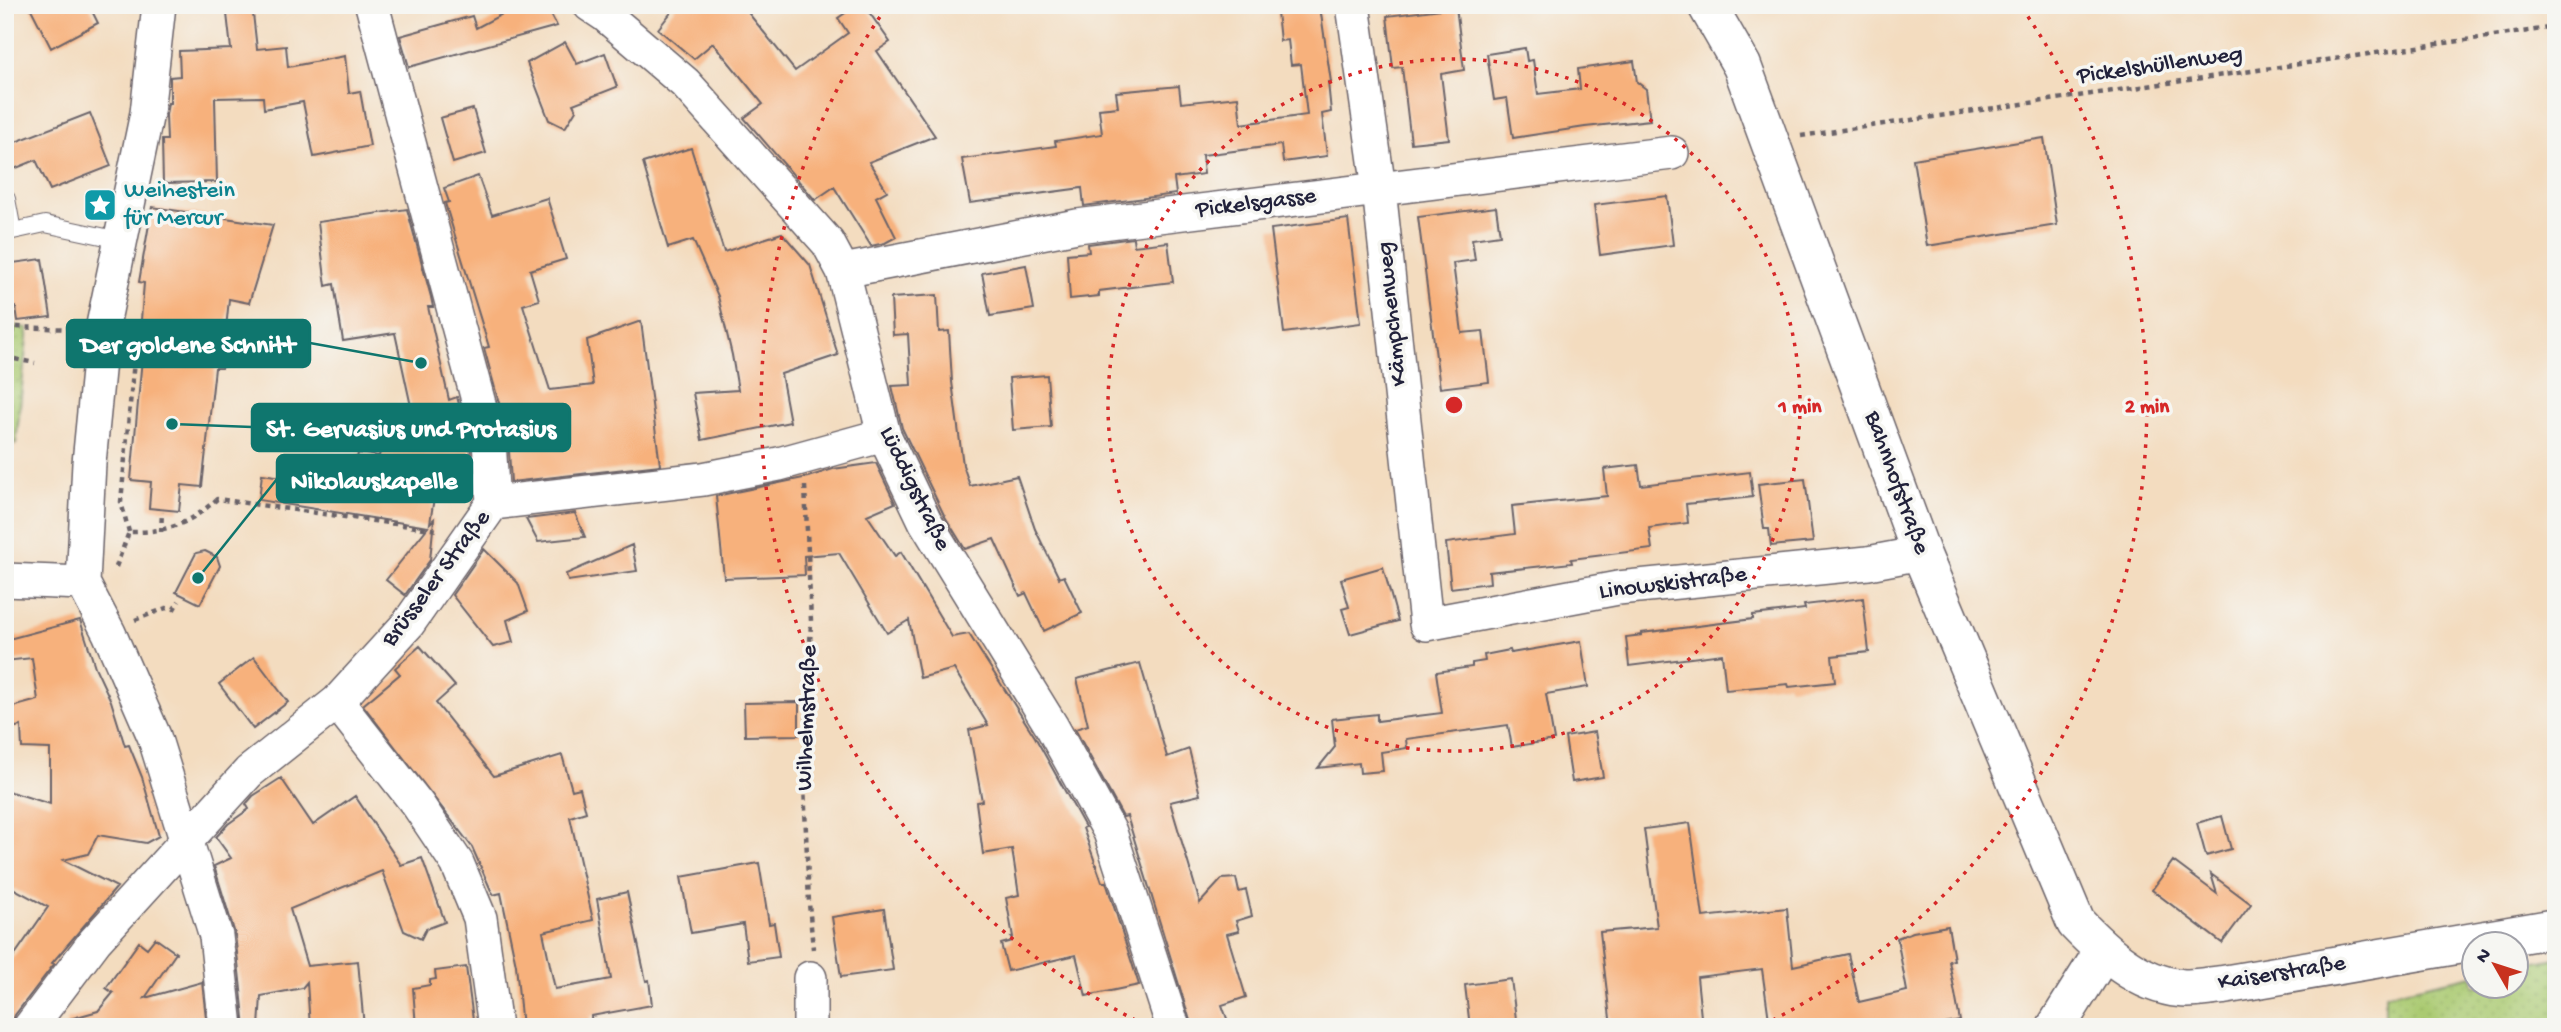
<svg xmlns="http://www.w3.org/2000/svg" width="2561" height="1032" font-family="'Gochi Hand',sans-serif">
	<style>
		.grass { fill: url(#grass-dots); stroke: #667656; stroke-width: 2 }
		.building { fill: #f7b17c }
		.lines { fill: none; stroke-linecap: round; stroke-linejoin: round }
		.lane-casing { stroke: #6b6369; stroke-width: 18 }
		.street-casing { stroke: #6b6369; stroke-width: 36 }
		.secondary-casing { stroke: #6b6369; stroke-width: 41 }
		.path { stroke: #6b6369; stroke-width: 4.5; stroke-dasharray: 5 5; stroke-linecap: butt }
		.lane { stroke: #fff; stroke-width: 16 }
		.street { stroke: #fff; stroke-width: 33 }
		.secondary { stroke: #fff; stroke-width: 38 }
		.ring { fill: none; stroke: #d62828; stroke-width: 3.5; stroke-dasharray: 3.5 7 }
		.labels { text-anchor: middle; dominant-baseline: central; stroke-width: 7; stroke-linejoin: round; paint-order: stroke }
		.street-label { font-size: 24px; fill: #22223b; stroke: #f6f6f2 }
		.culture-label { font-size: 24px; fill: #0d838f; stroke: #f6f6f2; text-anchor: start }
		.centre { fill: #d62828; stroke: #f6f6f2; stroke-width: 3.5 }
		.ring-label { font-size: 21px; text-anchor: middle; font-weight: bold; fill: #d62828; stroke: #f6f6f2; stroke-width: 7; stroke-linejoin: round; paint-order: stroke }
		.leader { fill: none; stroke: #0f766e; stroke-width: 2.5 }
		.callout-dot { fill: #0f766e; stroke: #f6f6f2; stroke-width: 2.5 }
		.callout { fill: #0f766e; stroke: #0f766e; stroke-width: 2.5 }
		.callout-label { font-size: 26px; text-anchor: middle; font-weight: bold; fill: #fff }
	</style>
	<defs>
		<pattern id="grass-dots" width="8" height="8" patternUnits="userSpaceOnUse" patternTransform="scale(1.75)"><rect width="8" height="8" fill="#aaca71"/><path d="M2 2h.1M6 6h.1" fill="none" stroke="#92ad63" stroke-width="1.8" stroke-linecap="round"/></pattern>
	</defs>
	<rect width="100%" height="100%" fill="#f6f6f2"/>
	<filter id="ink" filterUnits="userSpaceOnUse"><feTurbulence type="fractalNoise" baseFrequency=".0143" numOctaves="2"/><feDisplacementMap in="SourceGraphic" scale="14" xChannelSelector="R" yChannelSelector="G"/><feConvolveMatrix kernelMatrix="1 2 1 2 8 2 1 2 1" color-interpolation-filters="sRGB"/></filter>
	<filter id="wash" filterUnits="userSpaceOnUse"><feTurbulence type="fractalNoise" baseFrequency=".00686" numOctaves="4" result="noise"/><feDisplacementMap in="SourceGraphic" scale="28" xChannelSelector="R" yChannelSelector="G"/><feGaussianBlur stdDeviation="1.57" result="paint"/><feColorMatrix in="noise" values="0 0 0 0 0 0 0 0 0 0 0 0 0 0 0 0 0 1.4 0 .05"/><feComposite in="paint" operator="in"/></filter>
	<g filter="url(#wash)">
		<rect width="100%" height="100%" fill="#f3dcbf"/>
		<path class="grass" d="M5 324 28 328 16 444 5 443Z
			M2556 958V1027H2385V994L2473 975 2474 986H2516V966Z"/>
		<g id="blocks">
			<path class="building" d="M29 5H89L98 23 51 48Z
				M226 5H252L257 49 286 46 288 67 345 56 349 93 360 91 370 146 314 157 303 102 264 109 263 97 215 98 217 182 163 183 162 140H167L166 115 168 103H170V77L180 76 179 51 231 49Z
				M519 5H546L557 26 409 67 400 36 472 16 476 28Z
				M677 5H742L795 71 848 33 838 18 857 5H864L890 42 877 51 935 136 869 162 887 191 876 197 896 237 885 243 871 246 834 187 815 200 744 118 763 104 713 43 694 59 658 29Z
				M1320 7 1331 82H1328L1331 112 1322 114 1327 156 1283 162 1281 145 1202 155 1204 174 1174 178 1176 194 1084 206 1082 188 970 203 962 159 1056 146 1055 141 1102 134 1099 109 1118 107 1116 92 1179 86 1181 103 1238 97 1241 124 1307 115 1301 64 1291 65 1288 40 1280 41 1277 12Z
				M1456 7 1464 70 1441 74 1449 139 1411 143 1402 67 1393 68 1387 16Z
				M565 42 577 64 605 53 617 87 573 104 576 110 565 128 549 120 527 63Z
				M1525 48 1527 61 1533 60 1538 94 1580 89 1578 69 1634 61 1637 82 1646 89 1650 120 1585 127 1513 138 1507 98 1494 100 1487 54Z
				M473 109 486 153 453 163 440 118Z
				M90 113 111 166 50 190 36 160 14 169 5 146Z
				M2044 138 2057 225 1927 246 1913 159Z
				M691 148 724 252 782 233 810 265 838 355 781 374 790 422 702 440 693 393 738 390 732 355 718 296 693 240 668 248 643 163Z
				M478 176 492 215 547 198 566 259 530 270 539 300 523 305 550 390 593 385 587 340 641 321 660 465 511 482 508 436 484 348 489 347 445 203 449 202 444 188Z
				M1667 196 1673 245 1600 255 1594 205Z
				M152 207 273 225 249 303 229 299 222 368H215L202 487 182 485 179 511 149 508 151 482 131 480 142 358 138 357 144 283 139 282Z
				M1496 207 1500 235 1472 239 1475 260 1453 263 1462 333 1483 331 1489 382 1440 388 1418 217Z
				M407 209 431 297 433 307H428L449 400 457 397 470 444 471 457 440 460 430 523 434 519 430 560 405 595 386 580 428 527 259 500 262 474 346 487 347 482 353 483 358 453 379 456 386 431 410 438 408 420H414L395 333 343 341 334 284 326 286 318 222Z
				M1348 219 1361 323 1284 333 1271 229Z
				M1133 238 1134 246 1168 242 1173 282 1099 291V296L1070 299 1067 254 1089 252 1088 244Z
				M42 259 51 317 18 321 16 307 5 308V264Z
				M1026 265 1034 309 990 316 982 273Z
				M937 295 939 332 949 331 952 382 963 465 970 486 1017 476 1035 529 1059 578 1064 576 1082 613 1044 631 1026 593 1020 596 994 539 965 549 944 515 902 428 892 386 911 385 908 334 893 335 891 298Z
				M1047 375 1051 427 1013 430 1009 378Z
				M876 463 895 503 867 515 895 556 901 552 952 637 969 634 1035 737 1085 827 1083 828 1102 882H1106L1139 985 1086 996 1076 955 1008 971 1001 944 1012 941 1011 937H1013L1006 898 1019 895 1012 849 983 854 976 802 982 801 969 730 988 725 954 669 920 678 909 620 887 633 839 553 804 556 805 575 724 578 716 496 808 477 833 469Z
				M1638 465 1641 485 1750 472 1753 497 1686 504 1688 523 1649 528 1652 549 1571 559 1572 563 1489 572 1490 583 1451 588 1446 543 1515 534 1512 506 1607 496 1604 469Z
				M1805 479 1813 542 1771 546 1769 529H1764L1758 484Z
				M575 513 585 537 538 542 526 519Z
				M632 545 637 571 568 581 566 574Z
				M484 549 518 583 528 611 507 620 513 642 493 647 452 595Z
				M205 551 217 557 220 566 200 604 176 592 196 553Z
				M1383 567 1398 621 1350 634 1342 609 1349 607 1341 579Z
				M1863 598 1869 652 1832 656 1835 682 1789 687 1788 684 1726 690 1722 654 1629 666 1626 637 1642 635V633L1753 619V615L1805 609 1804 605Z
				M80 620 95 667 111 701 125 746 129 745 142 777 159 836 146 843 98 835 88 854 63 860 117 887 52 963 54 964 15 1015 11 1027H5V969L48 907 5 884V790L50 804V749L22 748 21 726 5 729V709L38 700 32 658 5 661V640Z
				M1581 641 1588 687 1546 694 1554 740 1512 747 1508 725 1406 739 1407 748 1381 752 1383 771 1360 773 1359 763 1318 768 1335 747 1332 719 1377 714V721L1442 713 1436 672 1472 667V663L1485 661 1484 655 1510 650 1511 653Z
				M420 646 455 686 436 703 494 776 562 755 572 790 580 788 586 812 570 817 593 920 543 932 555 989 611 979 597 899 627 892 646 981 649 980 652 1005 591 1016 592 1027H522L516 965 501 893 493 895 472 847 363 705 400 674 395 668Z
				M254 657 288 702 253 729 219 684Z
				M1140 663 1167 757 1189 749 1200 795 1170 802 1200 903 1222 879 1236 878 1239 892 1246 890 1252 916 1236 921 1239 931 1227 934 1246 997 1222 1005 1230 1027H1192L1127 816 1123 817 1075 729 1088 725 1077 679Z
				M799 702V735L745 736 744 703Z
				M1595 732 1603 777 1572 782 1565 737Z
				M281 778 313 825 355 796 401 865 422 858 445 922 426 929 421 939 404 931 382 871 290 909 307 966 358 961 364 1027H310L307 982 302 988 261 996 259 1027H245L235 934 214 866 231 858 216 837 228 824 249 809 246 804 253 796Z
				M2222 816 2231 849 2206 856 2197 823Z
				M1690 823 1703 917 1787 908 1793 966 1848 954 1859 1002 1907 991 1897 938 1913 932 1948 926 1954 960 1949 961 1960 1021 1930 1027H1770L1762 969 1697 977 1702 1027H1611L1600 932 1657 927 1644 829Z
				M2173 861 2217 894 2211 874 2251 904 2222 943 2152 890Z
				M759 863 769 924 774 923 779 957 748 961 743 924 691 933 681 877Z
				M884 909 893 970 841 977 832 917Z
				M155 938 176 953 145 998 202 982 207 1027H67L66 1020 98 1011 113 993 106 988 139 942 147 948Z
				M466 967 474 1027H416L413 988 430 985V980L436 979 435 971Z
				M1511 979 1517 1027H1470L1465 985Z"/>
		</g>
	</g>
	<g filter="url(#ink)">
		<use href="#blocks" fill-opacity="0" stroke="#6b6369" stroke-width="2"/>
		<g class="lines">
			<defs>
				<path id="lane" d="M7 199 13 231 45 224 120 240"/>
				<path id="street" d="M159 5 147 113 102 330 89 463 83 583 109 633 154 736 216 936 226 1027
					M590 5 605 15 685 83 828 243 843 271 884 435 925 521 1052 727 1110 832 1173 1027
					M1353 5 1379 189 1426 624 1618 588 1868 563 1921 553
					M843 271 1077 226 1672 153
					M493 503 703 479 779 464 884 435
					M5 580 83 583
					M337 702 418 805 457 863 480 918 495 1027
					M810 978V1027
					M30 1027 95 941 249 772 337 702 408 624 493 503 489 441 372 5"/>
				<path id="secondary" d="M1707 5 1742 66 1921 553 2076 923C2104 952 2138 984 2180 988 2193 990 2209 986 2223 985L2556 928
					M2056 1027 2103 952"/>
			</defs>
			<use href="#lane" class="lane-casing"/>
			<use href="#street" class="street-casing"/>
			<use href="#secondary" class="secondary-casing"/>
			<path class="path" d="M1801 136 2556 27
				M5 357 35 363
				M5 403 13 327 73 329
				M805 486 811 621 804 785 809 903 813 949
				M129 532 121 502 137 328 134 326
				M161 532 162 512
				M116 567 129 532C168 532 188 525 217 499L438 530
				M135 620 166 608 174 609 179 601"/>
			<use href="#lane" class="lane"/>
			<use href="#street" class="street"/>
			<use href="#secondary" class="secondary"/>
		</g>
	</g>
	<g class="ring">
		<circle cx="1454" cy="405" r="346"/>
		<path d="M1145 1025A693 693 0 0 1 886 8M2022 8A693 693 0 0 1 1763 1025"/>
	</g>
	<defs>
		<symbol id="sight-square" viewBox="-11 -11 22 22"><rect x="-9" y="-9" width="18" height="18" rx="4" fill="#0f9aa8" stroke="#f6f6f2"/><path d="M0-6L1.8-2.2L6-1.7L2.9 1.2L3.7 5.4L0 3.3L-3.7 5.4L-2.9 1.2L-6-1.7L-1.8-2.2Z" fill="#fff"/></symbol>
	</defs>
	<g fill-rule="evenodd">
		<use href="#sight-square" x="81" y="186" width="38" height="38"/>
	</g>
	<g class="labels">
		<g class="street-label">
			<text transform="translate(2160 66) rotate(-8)">Pickelshüllenweg</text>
			<text transform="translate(1256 204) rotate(-7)">Pickelsgasse</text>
			<text transform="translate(1393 314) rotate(-96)">Kämpchenweg</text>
			<text transform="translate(1896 483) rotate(70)">Bahnhofstraße</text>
			<text transform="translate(914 489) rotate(64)">Lüddigstraße</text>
			<text transform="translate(437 579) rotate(-53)">Brüsseler Straße</text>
			<text transform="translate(1673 584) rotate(-7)">Linowskistraße</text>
			<text transform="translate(808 718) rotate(-88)">Wilhelmstraße</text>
			<text transform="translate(2282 974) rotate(-9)">Kaiserstraße</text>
		</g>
		<g class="culture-label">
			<text x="124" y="191">Weihestein<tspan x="124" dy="28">für Mercur</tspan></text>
		</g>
	</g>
	<circle cx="1454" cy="405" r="10" class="centre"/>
	<g class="ring-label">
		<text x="1800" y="412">1 min</text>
		<text x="2147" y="412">2 min</text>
	</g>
	<path class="leader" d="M421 363L310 343M172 424L252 427M198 578L277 479"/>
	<g class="callout-dot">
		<circle cx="421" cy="363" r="7"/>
		<circle cx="172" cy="424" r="7"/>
		<circle cx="198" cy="578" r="7"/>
	</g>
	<g class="callout">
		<rect x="67" y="320" width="243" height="47" rx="7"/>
		<rect x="252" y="404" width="318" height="47" rx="7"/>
		<rect x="277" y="455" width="195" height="47" rx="7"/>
	</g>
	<g class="callout-label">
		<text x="188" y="352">Der goldene Schnitt</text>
		<text x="411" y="436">St. Gervasius und Protasius</text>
		<text x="374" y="488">Nikolauskapelle</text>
	</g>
	<rect width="2561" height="1032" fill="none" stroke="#f6f6f2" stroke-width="28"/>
	<g transform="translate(2495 965) rotate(309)"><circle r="33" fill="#f6f6f2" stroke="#a1a1a9" stroke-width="2"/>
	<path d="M0-5L12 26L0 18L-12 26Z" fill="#c8321e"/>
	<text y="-10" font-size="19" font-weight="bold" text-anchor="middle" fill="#22223b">N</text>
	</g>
</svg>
